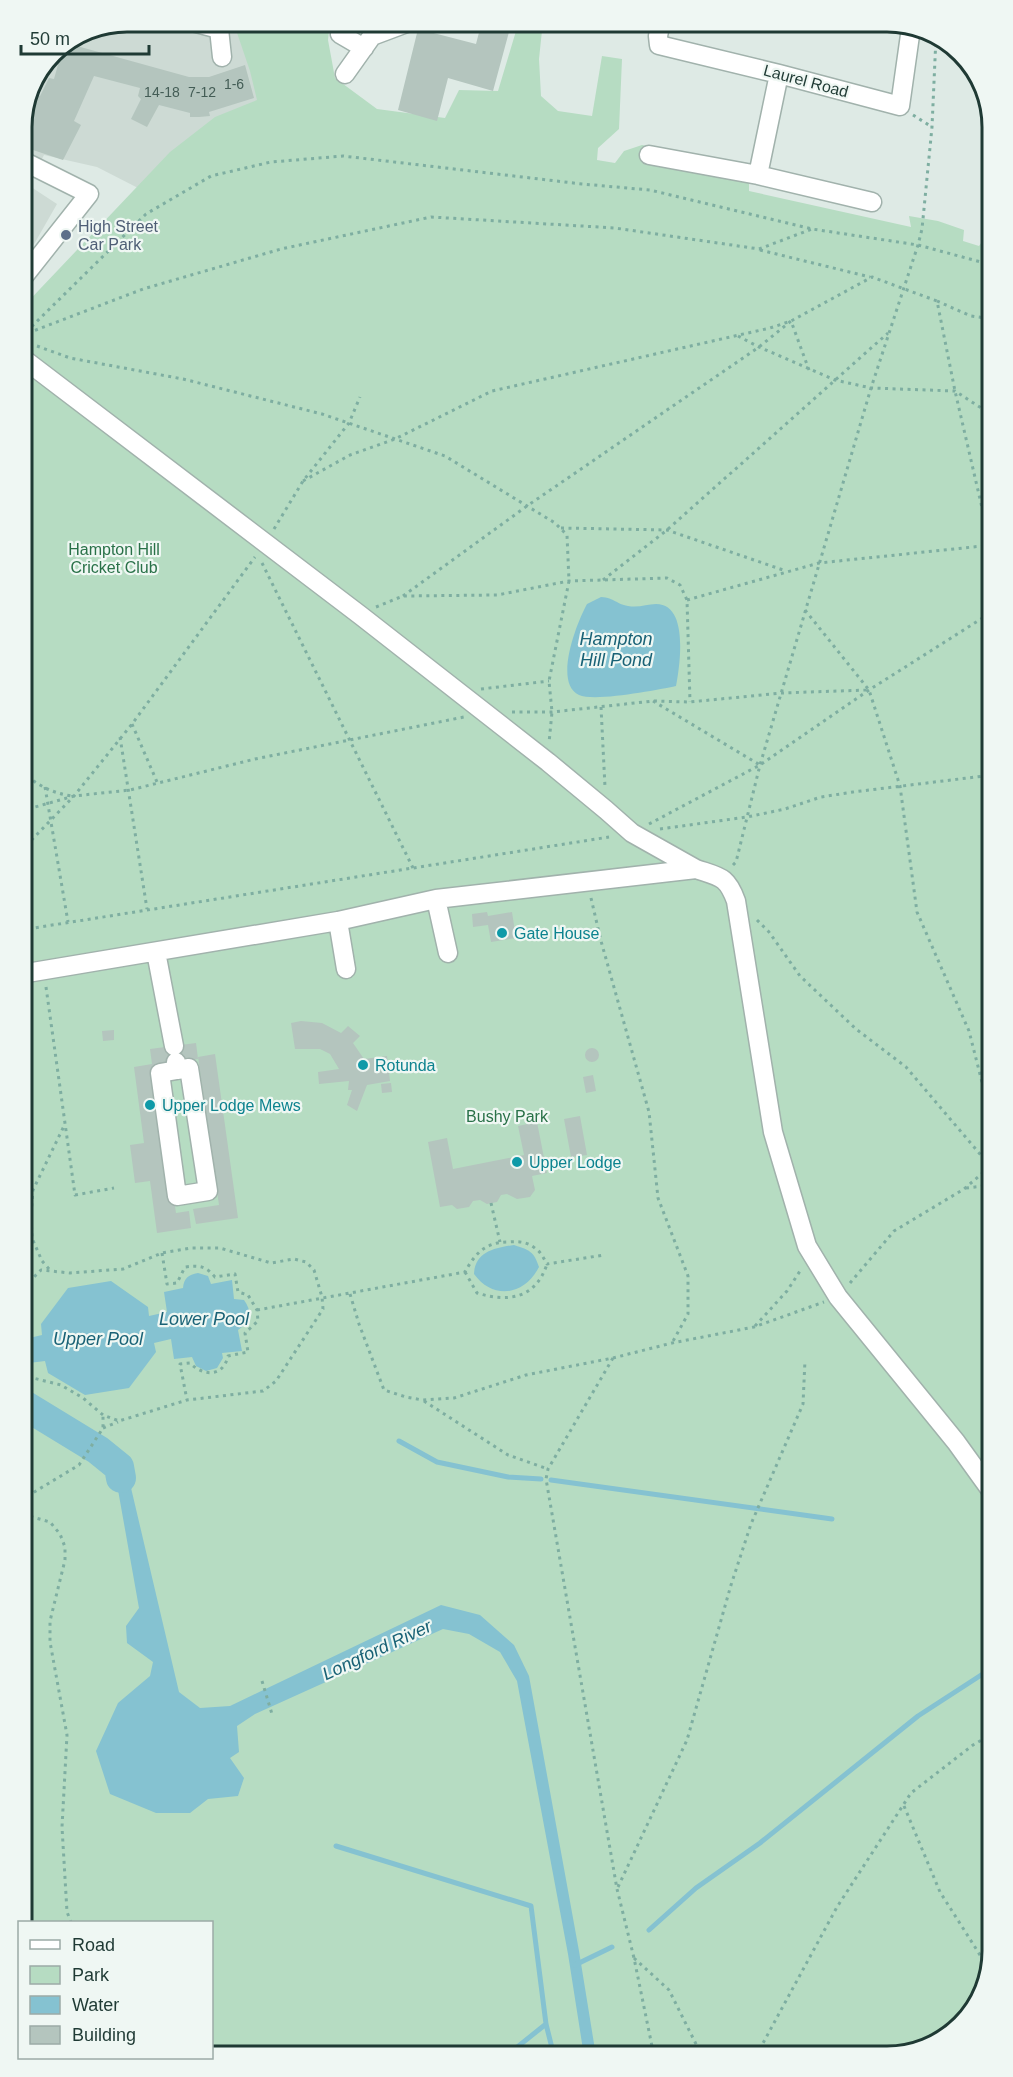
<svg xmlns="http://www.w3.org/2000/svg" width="1013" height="2077" font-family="Arial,sans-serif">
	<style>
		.built { fill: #cddad4 }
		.green { fill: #b6dcc2 }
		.water { fill: #85c2d1 }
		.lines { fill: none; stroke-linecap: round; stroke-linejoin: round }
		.stream { stroke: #85c2d1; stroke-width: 5 }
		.river { stroke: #85c2d1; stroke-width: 30 }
		.building { fill: #b4c5be }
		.minor-casing { stroke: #a1b2ac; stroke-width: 21 }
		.path { stroke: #7eaea1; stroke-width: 3; stroke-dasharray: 3 4.5; stroke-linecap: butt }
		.minor { stroke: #fff; stroke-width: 18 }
		.service-dot { fill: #5c6f8a; stroke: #eff7f3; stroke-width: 2 }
		.culture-dot { fill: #0f9aa8; stroke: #eff7f3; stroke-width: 2 }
		.labels { text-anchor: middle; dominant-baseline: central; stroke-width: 4.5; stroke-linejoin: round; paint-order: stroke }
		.number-label { font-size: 14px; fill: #445d56 }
		.street-label { font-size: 16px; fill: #1f3a34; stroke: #eff7f3 }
		.service-label { font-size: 16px; fill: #4e5e75; stroke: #eff7f3; text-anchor: start }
		.park-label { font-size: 16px; fill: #297148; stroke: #eff7f3 }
		.culture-label { font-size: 16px; fill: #0d838f; stroke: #eff7f3; text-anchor: start }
		.water-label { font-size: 18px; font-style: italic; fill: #196276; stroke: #eff7f3 }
		.rim { fill: none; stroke: #1f3a34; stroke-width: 3 }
	</style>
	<rect width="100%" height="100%" fill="#deeae5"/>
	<path class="built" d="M126 21H242L270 99 171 152 138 188 97 167 44 155 28 185 57 204 21 267V120L52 52 86 29Z"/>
	<path class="green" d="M233 21H330L328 40 335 78 377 109 445 118 459 90 498 91 519 21H543L539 59 541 96 558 111 592 116 602 56 622 59 619 129 598 148 597 160 615 163 624 151 642 145 682 153 749 182V191L911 227 909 216 938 221 964 230 963 241 979 246 992 228V1951L974 2009 927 2048 886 2056H212V1922H21V309L170 152 215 117 257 100 250 71Z"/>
	<path class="water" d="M601 597C615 598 616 604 628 606 639 608 647 604 656 604 689 604 680 665 676 686 657 690 595 702 579 695 553 683 577 622 587 604Z
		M514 1245C529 1250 534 1251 539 1267 524 1296 493 1300 474 1274 475 1252 494 1248 514 1245Z
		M198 1273 208 1276 211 1284 232 1280 234 1299 244 1300C253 1313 251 1321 238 1330L242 1351 222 1353 223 1358 217 1368 206 1371 196 1366 192 1357 174 1359 171 1339 154 1343 156 1352 129 1388 85 1395 48 1373 45 1361 21 1364V1340L42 1335 41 1324 68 1288 111 1281 148 1307 149 1316 167 1312 164 1292 183 1288C184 1278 188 1275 198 1273Z
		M107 1445 124 1458 179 1692 200 1708 230 1706 441 1605 480 1615 514 1645 529 1676 579 1951 596 2056H584L568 1954 517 1681 500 1652 469 1634 443 1629 255 1714 237 1726 239 1752 230 1758 244 1778 238 1796 208 1799 190 1813H156L110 1794 96 1751 118 1703 150 1676 153 1662 127 1643 126 1626 139 1608 115 1473 90 1458 98 1450Z"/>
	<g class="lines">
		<path class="stream" d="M399 1441 437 1462 508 1477 541 1479
			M551 1480 832 1519
			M336 1846 531 1906 546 2024 554 2056
			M649 1930 696 1888 760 1843 918 1716 992 1668
			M575 1965 612 1947
			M506 2056 546 2024"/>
		<path class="river" d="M21 1403 98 1450 119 1467 121 1478"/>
	</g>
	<path class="building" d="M482 21H512L493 91 448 78 437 121 398 110 418 29 476 44Z
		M120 22 116 34 93 28 106 25Z
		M66 43 189 77H209L245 65 254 98 209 112 210 116 199 117H190V113L159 105 147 127 131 119 141 99 138 96 140 88 94 76 74 121 81 125 63 160 21 146V120L34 92 40 96 49 78 54 79 59 61 56 60 59 52H62Z
		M21 181 27 184 25 188 30 191 21 206Z
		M487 912 488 916 512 912 516 938 491 942 488 925 473 927 472 914Z
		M301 1021 322 1023 341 1033 348 1026 360 1036 353 1043 364 1059 387 1056 390 1081 367 1085 357 1111 347 1105 352 1090H348L349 1081 319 1084 318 1072 339 1069 330 1054 320 1049H295L291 1023Z
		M114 1030V1040L103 1041 102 1031Z
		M196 1043 198 1059 155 1064 176 1213 189 1211 191 1228 157 1233 150 1181 135 1183 130 1145 144 1143 134 1067 152 1064 150 1049Z
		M585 1055a7 7 0 1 1 14 0a7 7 0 1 1-14 0Z
		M215 1054 238 1218 196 1224 193 1209 219 1205 198 1057Z
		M593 1075 596 1091 586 1093 583 1077Z
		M391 1083 392 1092 382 1093 381 1084Z
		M580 1116 587 1155 571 1157 564 1119Z
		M537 1122 547 1173 532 1176 535 1190 530 1197 517 1199 507 1194 501 1195 497 1202 487 1204 480 1200 473 1201 469 1207 457 1209 452 1205 440 1207 428 1142 447 1138 453 1169 524 1155 518 1126Z"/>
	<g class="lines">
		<defs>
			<path id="minor" d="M189 21 219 29
				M222 21 219 29 222 57
				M661 21 658 36 659 45 779 74 900 106 911 28
				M340 34 364 48
				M345 74 372 36 412 21
				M779 74 758 175 872 202
				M649 155 758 175
				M21 280 89 194 21 160
				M21 357 360 615 548 762 606 810 632 833 696 869
				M436 899 696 869C720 877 727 876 736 901L773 1132 807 1246 838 1297 956 1442 992 1492
				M338 921 346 969
				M156 952 174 1046
				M21 974 338 921 436 899 448 953
				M176 1062 177 1070 189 1068 208 1191 177 1196 160 1073 177 1070"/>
		</defs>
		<use href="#minor" class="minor-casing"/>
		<path class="path" d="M913 115 932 127
			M760 250 870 277
			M937 301 971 316 992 319
			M28 333 143 289 281 249 431 217 615 228 759 249 812 229
			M738 336 759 347 835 380 871 388 955 391 992 415
			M21 337 146 214 211 176 271 162 343 156 582 184 650 190 812 229 918 245 992 265
			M37 346 70 358 183 379 322 414 445 456 555 523 567 535 569 581 549 681 552 712 549 743
			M303 481 350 455 395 439 492 391 770 328 791 321 872 277 937 301 955 391 983 512 992 618
			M561 528 667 530 786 571
			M274 529 303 481 349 423 360 397
			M262 563 413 868
			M603 580 667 530 888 333
			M403 596 527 506 759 347 791 321 809 370
			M687 600 819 563 992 545
			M376 607 403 596 497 595 569 581 667 578 680 585 687 600 690 702
			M805 610 869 690 900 786 917 912 969 1031 985 1094 992 1105
			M481 689 549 681
			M653 701 760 765
			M601 707 605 787
			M512 712H552L653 701 690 702 781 693 867 690
			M132 724 157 782
			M120 737 147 909
			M21 772C38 785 51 793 72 796
			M45 787 68 922
			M21 811 74 796 130 790 255 759 464 717
			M649 824 760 765 869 690 992 612
			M660 829 747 817 785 809 821 797 853 792 992 775
			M21 851 74 796 132 724 255 557
			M733 865 736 862 760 765 871 388 918 245 922 229 932 127 936 37
			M591 898 601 941 649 1112 658 1198 688 1276V1314L672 1343
			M757 920 769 932 800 976 856 1029 906 1067 991 1167
			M21 930 609 837
			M46 987 75 1195 114 1188
			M966 1188 992 1185
			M491 1203 500 1242
			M21 1253 32 1238
			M162 1253 167 1284 177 1283 185 1267C199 1265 206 1266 215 1277L235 1274 238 1292 248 1295 257 1310 258 1321 245 1333 248 1352 228 1356C223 1378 203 1376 190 1363L180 1364 187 1400
			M49 1269 42 1261 32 1238 31 1215 33 1190 65 1124
			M465 1272 477 1293C509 1303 536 1298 547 1264
			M850 1283 894 1231 964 1189 992 1165
			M350 1294 359 1324 384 1390 406 1397 422 1400 454 1398 526 1375 613 1358 672 1343 754 1327 824 1302
			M257 1310 465 1272C476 1252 486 1242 509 1242 519 1241 528 1242 536 1249 541 1252 544 1259 547 1264L604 1255
			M755 1326 787 1291 802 1268
			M613 1358 548 1469 546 1479 617 1889 634 1958 654 2056
			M21 1375 61 1385 83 1398 103 1415 119 1421 187 1400 263 1391 276 1381 323 1309 322 1297 314 1270 306 1262 294 1259 271 1263 220 1248H191L162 1253 123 1269 70 1273 41 1270 21 1290
			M424 1401 508 1455 548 1469
			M103 1428 118 1422
			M21 1500 79 1465 103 1428V1415
			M21 1505 29 1516 50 1522 60 1534 65 1547V1560L50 1621V1642L67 1735 62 1827 67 1912 71 1922
			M262 1681 272 1714
			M904 1806 940 1892 987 1966
			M618 1887 687 1740 731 1585 751 1524 803 1404 805 1360
			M634 1958 669 1990 702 2056
			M756 2056 837 1907 911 1793 973 1745 992 1734"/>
		<use href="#minor" class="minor"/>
	</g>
	<circle class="service-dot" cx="66" cy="235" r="6"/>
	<g class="culture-dot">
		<circle cx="502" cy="933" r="6"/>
		<circle cx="363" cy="1065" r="6"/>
		<circle cx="150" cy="1105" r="6"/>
		<circle cx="517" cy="1162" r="6"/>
	</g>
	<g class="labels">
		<g class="number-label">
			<text x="234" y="84">1-6</text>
			<text x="162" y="92">14-18</text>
			<text x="202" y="92">7-12</text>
		</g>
		<g class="street-label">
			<text transform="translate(806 81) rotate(15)">Laurel Road</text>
		</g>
		<g class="service-label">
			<text x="78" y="226">High Street<tspan x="78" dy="18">Car Park</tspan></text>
		</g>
		<g class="park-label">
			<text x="114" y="549">Hampton Hill<tspan x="114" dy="18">Cricket Club</tspan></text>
			<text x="507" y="1116">Bushy Park</text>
		</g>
		<g class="culture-label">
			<text x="514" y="933">Gate House</text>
			<text x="375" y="1065">Rotunda</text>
			<text x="162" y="1105">Upper Lodge Mews</text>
			<text x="529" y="1162">Upper Lodge</text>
		</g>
		<g class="water-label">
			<text x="616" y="639">Hampton<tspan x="616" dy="21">Hill Pond</tspan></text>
			<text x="204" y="1319">Lower Pool</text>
			<text x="98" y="1339">Upper Pool</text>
			<text transform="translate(377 1650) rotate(-25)">Longford River</text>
		</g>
	</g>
	<path d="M0 0H1013V2077H0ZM127 32H887A95 95 0 0 1 982 127V1951A95 95 0 0 1 887 2046H127A95 95 0 0 1 32 1951V127A95 95 0 0 1 127 32Z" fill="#eff7f3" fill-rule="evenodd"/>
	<path class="rim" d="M127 32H887A95 95 0 0 1 982 127V1951A95 95 0 0 1 887 2046H127A95 95 0 0 1 32 1951V127A95 95 0 0 1 127 32Z"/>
	<rect x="18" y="1921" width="195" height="138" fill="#eff7f3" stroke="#9caba7" stroke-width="1.5"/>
	<rect x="30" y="1940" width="30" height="9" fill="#ffffff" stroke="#9caba7" stroke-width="1.5"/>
	<text x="72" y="1951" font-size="18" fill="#1f3a34">Road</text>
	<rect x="30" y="1966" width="30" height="18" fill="#b6dcc2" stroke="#9caba7" stroke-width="1.5"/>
	<text x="72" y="1981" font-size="18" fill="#1f3a34">Park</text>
	<rect x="30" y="1996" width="30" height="18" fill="#85c2d1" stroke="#9caba7" stroke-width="1.5"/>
	<text x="72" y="2011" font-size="18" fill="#1f3a34">Water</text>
	<rect x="30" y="2026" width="30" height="18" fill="#b4c5be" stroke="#9caba7" stroke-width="1.5"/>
	<text x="72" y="2041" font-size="18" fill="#1f3a34">Building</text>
	<path d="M21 45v9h128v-9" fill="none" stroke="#1f3a34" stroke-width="3"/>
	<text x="30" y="45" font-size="18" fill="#1f3a34" stroke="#eff7f3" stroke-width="4.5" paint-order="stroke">50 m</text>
</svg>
